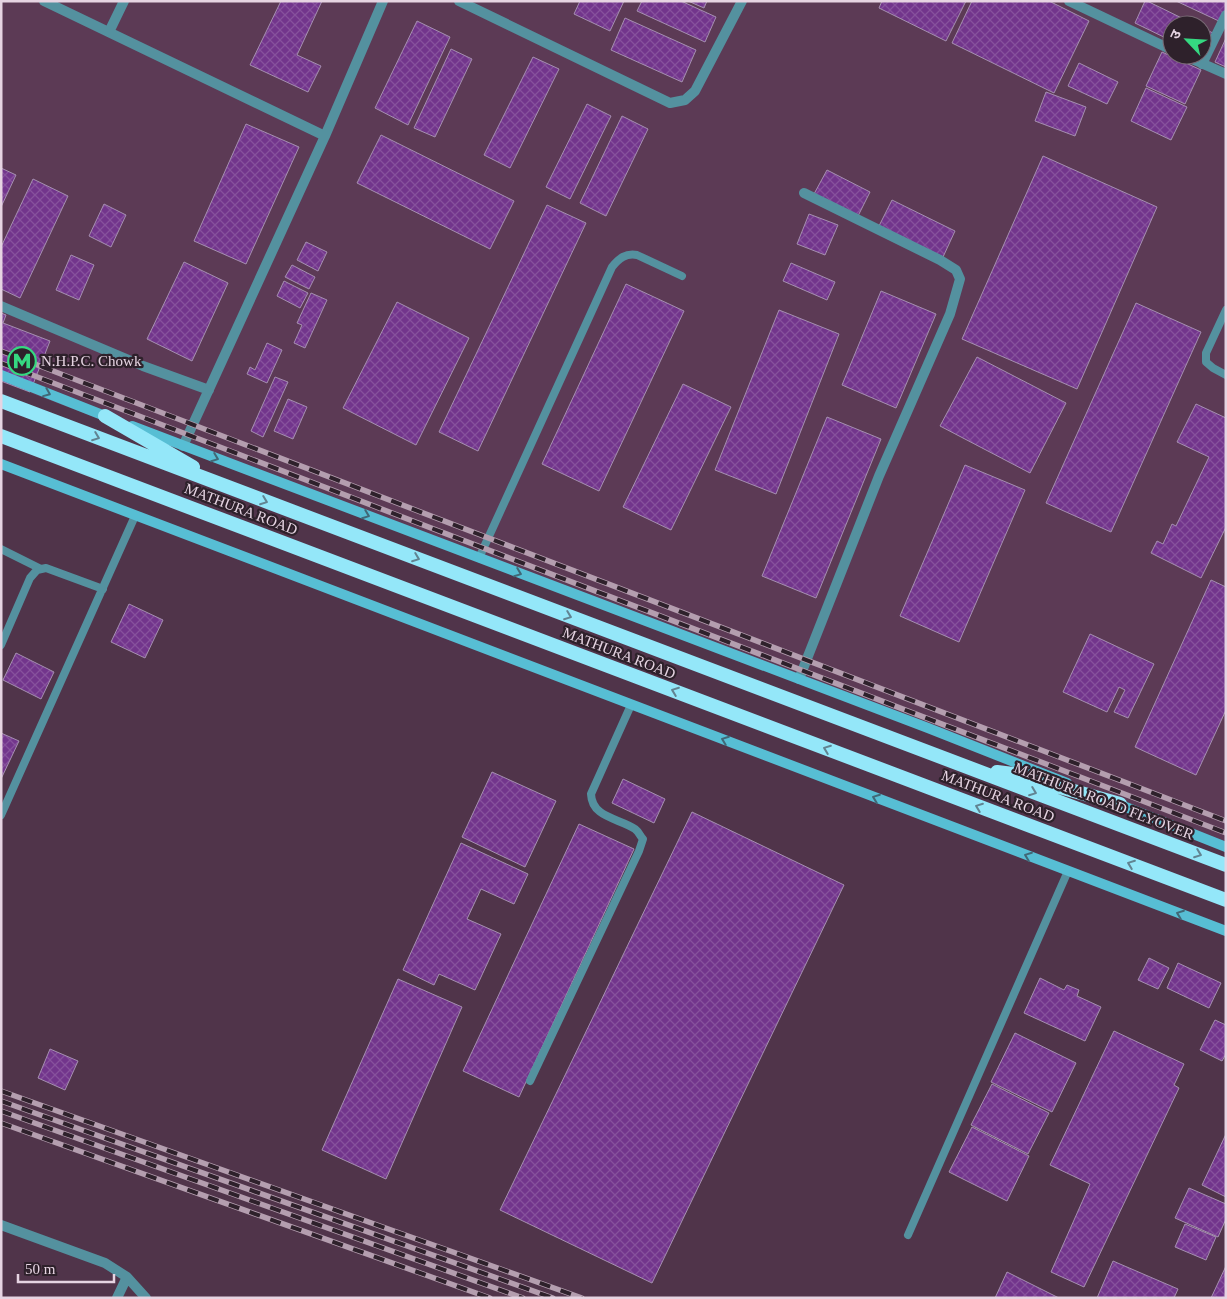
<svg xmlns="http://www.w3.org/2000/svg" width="1227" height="1299" font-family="'Times New Roman','Noto Sans Devanagari',serif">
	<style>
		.built { fill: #5c3a55; fill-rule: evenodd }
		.building { fill: url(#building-cross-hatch); stroke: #a58fb0 }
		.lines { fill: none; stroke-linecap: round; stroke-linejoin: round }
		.service { stroke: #54919f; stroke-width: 8 }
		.minor { stroke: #54919f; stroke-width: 10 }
		.secondary { stroke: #57bed4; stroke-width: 10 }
		.trunk { stroke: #94e7f9; stroke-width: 14 }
		.rail-casing { stroke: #b49eaf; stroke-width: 5.5 }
		.rail { stroke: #2e212b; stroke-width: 4; stroke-dasharray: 11; stroke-linecap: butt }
		.oneway { stroke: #406877 }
		.oneway2 { stroke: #618492 }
		.labels { text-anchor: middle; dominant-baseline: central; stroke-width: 4.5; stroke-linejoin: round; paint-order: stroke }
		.poi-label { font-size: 15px; fill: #e6d4e2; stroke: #2e212b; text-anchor: start }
		.street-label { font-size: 15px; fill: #e6d4e2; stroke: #2e212b }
	</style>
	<defs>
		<pattern id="building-cross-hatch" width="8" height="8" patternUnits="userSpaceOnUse" patternTransform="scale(1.25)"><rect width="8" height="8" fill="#72358c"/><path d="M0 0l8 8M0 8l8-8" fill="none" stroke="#86519c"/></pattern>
	</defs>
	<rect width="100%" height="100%" fill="#50344a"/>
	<path class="built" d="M1 1H1226V843L1 382ZM1172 25H1202V55H1172Z"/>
	<path class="building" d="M281 1H322L297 55 321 66 308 92 250 65Z
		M580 1H624L610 31 574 14Z
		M642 1H681L716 17 705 42 637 11Z
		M688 1H707L704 8Z
		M882 1H966L946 41 879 8Z
		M972 1H1049L1089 21 1054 93 952 43Z
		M1145 1H1147L1196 25H1172V41L1135 23Z
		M1176 1H1226V12L1221 22Z
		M625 18 696 50 682 82 611 50Z
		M417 21 450 37 408 125 375 108Z
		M1202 28 1213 33 1202 55Z
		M1226 38V67L1215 62Z
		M451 49 472 59 435 137 414 128Z
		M1162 52 1201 70 1185 104 1146 86Z
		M533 57 559 69 510 168 484 155Z
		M1079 63 1118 82 1107 104 1068 86Z
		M1146 88 1187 107 1171 140 1131 121Z
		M1046 92 1086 107 1075 136 1035 121Z
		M587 104 611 116 570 199 546 187Z
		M622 116 648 129 606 216 580 203Z
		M246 124 299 147 246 264 194 241Z
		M381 135 514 201 490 249 357 183Z
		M1043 156 1157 207 1077 389 962 339Z
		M1 168 16 175 1 207Z
		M827 170 870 192 858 216 814 194Z
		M33 179 68 196 20 298 1 289V247Z
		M892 200 955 231 943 257 879 226Z
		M104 204 126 215 111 247 89 236Z
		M547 205 586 223 478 451 439 432Z
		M809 214 838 225 825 255 797 244Z
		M306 242 327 252 318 271 297 260Z
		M71 255 94 265 79 300 56 290Z
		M184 262 228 283 192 361 147 339Z
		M791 263 835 282 827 300 783 281Z
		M292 265 315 277 309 289 285 277Z
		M284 281 308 293 300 308 277 296Z
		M626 284 684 311 599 491 542 464Z
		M881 291 936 314 896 408 842 385Z
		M311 293 327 300 305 348 294 343 302 325 297 323Z
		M397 302 469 338 416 445 343 408Z
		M1136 303 1201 332 1111 532 1046 503Z
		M779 310 839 334 776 494 715 470Z
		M1 313 6 315 3 323 50 341 30 392 1 381Z
		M267 343 282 350 267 383 247 374 250 367 255 370Z
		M977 357 1066 403 1030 473 940 426Z
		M275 377 288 382 263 437 251 431Z
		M683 384 731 407 671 530 623 507Z
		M288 399 307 407 293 439 274 431Z
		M1196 404 1226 418V527L1201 578 1151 553 1157 541 1163 544 1172 524 1176 526 1209 457 1177 442Z
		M827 417 881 439 816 598 762 576Z
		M965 465 1025 490 959 642 900 616Z
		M1211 580 1226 587V710L1196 775 1135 747Z
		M129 604 163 620 145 658 111 642Z
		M1090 634 1154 664 1128 718 1114 712 1125 690 1119 687 1107 712 1063 692Z
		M16 653 54 672 41 699 3 680Z
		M1 733 19 741 1 779Z
		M492 772 556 801 525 867 462 837Z
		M623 779 665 799 654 823 612 803Z
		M692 812 844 885 652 1283 500 1210Z
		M579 824 634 849 519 1097 463 1071Z
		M461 843 528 874 514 904 481 889 467 919 501 934 475 990 439 974 434 985 403 970Z
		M1149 958 1169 968 1158 989 1138 980Z
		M1178 963 1221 983 1209 1008 1167 988Z
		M1040 978 1064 990 1067 985 1079 990 1077 996 1101 1007 1085 1041 1024 1013Z
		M398 979 462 1007 386 1179 322 1150Z
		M1215 1020 1226 1025V1054L1222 1061 1200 1050Z
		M1114 1031 1184 1064 1174 1085 1179 1088 1084 1287 1051 1272 1090 1184 1050 1165Z
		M1015 1033 1076 1063 1052 1112 991 1082Z
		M50 1049 78 1061 65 1090 38 1078Z
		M992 1084 1049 1113 1028 1154 971 1125Z
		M972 1127 1029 1156 1007 1201 949 1172Z
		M1226 1134V1197L1202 1185Z
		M1189 1188 1226 1204V1219L1218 1237 1175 1218Z
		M1185 1224 1216 1237 1206 1260 1175 1247Z
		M1113 1261 1178 1289 1174 1298H1097Z
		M1226 1266V1298H1211Z
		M1007 1272 1059 1298H995Z"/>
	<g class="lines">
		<path class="service" d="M1226 310 1206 353V362L1213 368 1226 375
			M1 549 41 569
			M479 558 612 267C619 258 626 253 637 255L682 276
			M1 645 30 578 37 570 46 568 103 589
			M1 815 135 516
			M530 1081 639 851 643 839C640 836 639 832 635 829 619 818 592 818 591 794L631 705
			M908 1235 1068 871"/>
		<path class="minor" d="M44 1 325 136
			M459 1 670 103 685 100 695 91 742 1
			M1069 1 1172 50
			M109 32 124 1
			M1183 55 1226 74
			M1202 64 1226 15
			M1 306 143 366 209 390
			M183 446 325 136 383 1
			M799 679 879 476 950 314 960 279 956 270 940 260 804 193
			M1 1225 105 1263 127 1277 146 1298
			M117 1298 127 1277"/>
		<path class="secondary" d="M1 375 110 418
			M132 426 928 728 1067 783
			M1 464 1226 931
			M1113 802 1226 847"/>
		<path class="trunk" d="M1 401 1226 865
			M105 416 193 467
			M1 436 1226 900
			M997 772 1013 774 1120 804"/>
		<defs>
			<path id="rail" d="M1 351 1226 821
				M1 363 1226 833
				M1 1091 582 1298
				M1 1101 553 1298
				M1 1111 523 1298
				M1 1123 490 1298"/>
		</defs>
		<use href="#rail" class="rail-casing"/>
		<use href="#rail" class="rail"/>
	</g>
	<defs><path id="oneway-chevron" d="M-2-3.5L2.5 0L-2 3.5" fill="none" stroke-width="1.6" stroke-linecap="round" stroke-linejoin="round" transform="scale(1.25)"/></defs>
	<g class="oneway">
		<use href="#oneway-chevron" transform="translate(47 393) rotate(22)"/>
		<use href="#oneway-chevron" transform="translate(215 458) rotate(21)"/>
		<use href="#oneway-chevron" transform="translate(366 515) rotate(21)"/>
		<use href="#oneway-chevron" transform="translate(518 573) rotate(21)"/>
		<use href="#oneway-chevron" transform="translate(725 740) rotate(-159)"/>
		<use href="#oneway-chevron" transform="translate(876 798) rotate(-159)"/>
		<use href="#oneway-chevron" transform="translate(1028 856) rotate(-159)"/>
		<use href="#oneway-chevron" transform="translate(1180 914) rotate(-159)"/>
	</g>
	<g class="oneway2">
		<use href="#oneway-chevron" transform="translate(96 437) rotate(21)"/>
		<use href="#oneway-chevron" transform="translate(264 501) rotate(21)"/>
		<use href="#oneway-chevron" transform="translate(416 558) rotate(21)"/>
		<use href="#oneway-chevron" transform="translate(568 616) rotate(21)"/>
		<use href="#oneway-chevron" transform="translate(675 691) rotate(-159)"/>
		<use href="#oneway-chevron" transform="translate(827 749) rotate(-159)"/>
		<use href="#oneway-chevron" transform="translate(1033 792) rotate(21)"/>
		<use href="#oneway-chevron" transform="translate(979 807) rotate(-159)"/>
		<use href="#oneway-chevron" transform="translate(1198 854) rotate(21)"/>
		<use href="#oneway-chevron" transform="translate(1131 864) rotate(-159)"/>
	</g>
	<defs>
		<symbol id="metro-ring" viewBox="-11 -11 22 22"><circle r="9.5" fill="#2e212b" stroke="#35d881" stroke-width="1.5"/><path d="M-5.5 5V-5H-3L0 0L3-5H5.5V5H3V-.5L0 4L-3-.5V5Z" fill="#35d881"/></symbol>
	</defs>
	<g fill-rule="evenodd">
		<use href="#metro-ring" x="6" y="345" width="32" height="32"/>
	</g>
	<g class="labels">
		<g class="poi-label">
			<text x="41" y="361">N.H.P.C. Chowk</text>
		</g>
		<g class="street-label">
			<text transform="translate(241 509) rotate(21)">MATHURA ROAD</text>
			<text transform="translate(619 653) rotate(21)">MATHURA ROAD</text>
			<text transform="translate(998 796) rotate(21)">MATHURA ROAD</text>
			<text transform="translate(1104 801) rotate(21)">MATHURA ROAD FLYOVER</text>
		</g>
	</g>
	<rect width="1227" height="1299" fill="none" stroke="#e6d4e2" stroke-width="5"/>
	<g transform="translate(1187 40) rotate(295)"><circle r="24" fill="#2e212b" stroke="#786974"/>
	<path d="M0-4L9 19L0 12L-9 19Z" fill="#35d881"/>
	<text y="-8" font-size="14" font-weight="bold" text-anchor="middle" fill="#e6d4e2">उ</text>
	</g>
	<path d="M18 1274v8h96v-8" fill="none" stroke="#e6d4e2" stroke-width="2.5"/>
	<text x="25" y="1274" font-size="15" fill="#e6d4e2" stroke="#2e212b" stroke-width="4" paint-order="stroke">50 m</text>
</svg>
